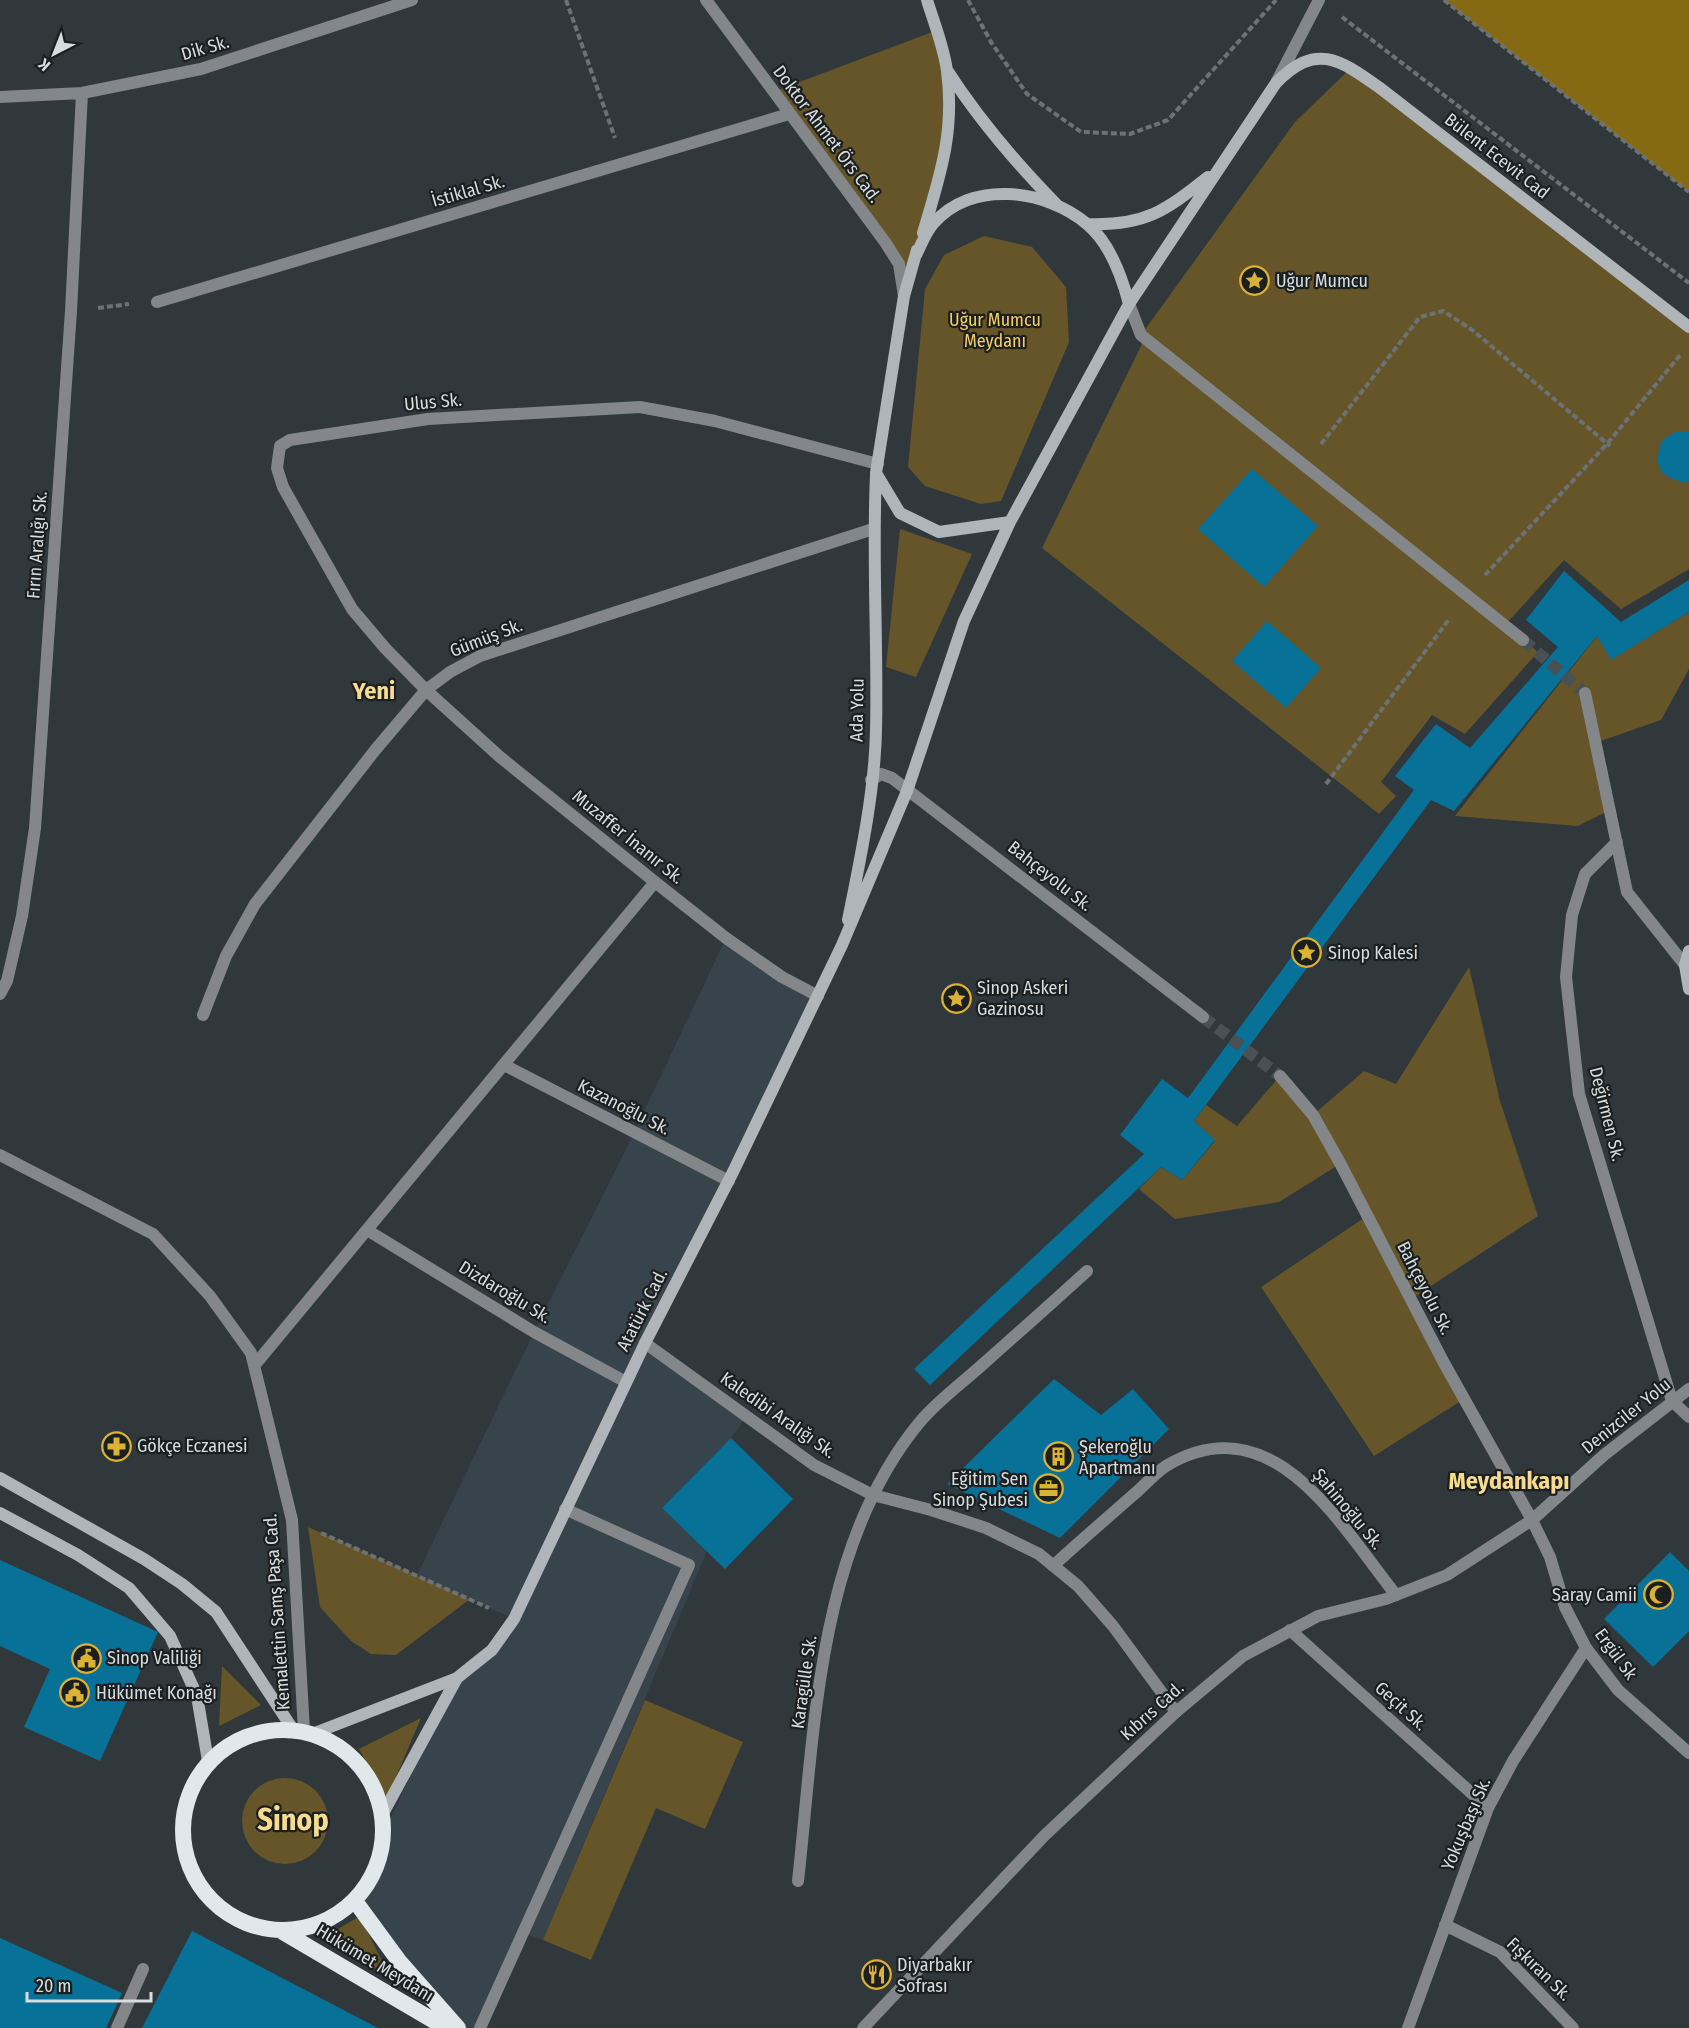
<svg xmlns="http://www.w3.org/2000/svg" width="1689" height="2028" font-family="'Fira Sans Condensed',sans-serif">
	<style>
		.built { fill: #38444b }
		.green { fill: #655529 }
		.water { fill: #856a13 }
		.building { fill: #077198 }
		.lines { fill: none; stroke-linecap: round; stroke-linejoin: round }
		.pedestrian-tunnel { stroke: #4a5154; stroke-width: 12; stroke-dasharray: 12 6; stroke-linecap: butt }
		.tertiary-tunnel { stroke: #4a5154; stroke-width: 12; stroke-dasharray: 12 6; stroke-linecap: butt }
		.path { stroke: #6c7376; stroke-width: 4; stroke-dasharray: 6 3; stroke-linecap: butt }
		.service { stroke: #84878a; stroke-width: 12 }
		.pedestrian { stroke: #84878a; stroke-width: 12 }
		.minor { stroke: #84878a; stroke-width: 12 }
		.tertiary { stroke: #84878a; stroke-width: 12 }
		.secondary { stroke: #afb5b8; stroke-width: 12 }
		.trunk { stroke: #e0e8ec; stroke-width: 16 }
		.labels { text-anchor: middle; dominant-baseline: central; stroke-width: 4.5; stroke-linejoin: round; paint-order: stroke }
		.street-label { font-size: 18px; fill: #d7dcde; stroke: #1b1f20 }
		.poi-label { font-size: 18px; fill: #d7dcde; stroke: #1b1f20; text-anchor: start }
		.park-label { font-size: 18px; fill: #f5ce62; stroke: #1b1f20 }
		.district-label { font-size: 24px; font-weight: bold; fill: #f7db8f; stroke: #1b1f20 }
		.town-label { font-size: 30px; font-weight: bold; fill: #f7db8f; stroke: #1b1f20 }
	</style>
	<rect width="100%" height="100%" fill="#31383c"/>
	<path class="built" d="M726 938 818 996 645 1343 747 1416 731 1438 662 1508 707 1551 543 1940 523 1933 480 2028H458L355 1901 377 1870 384 1832 457 1678 492 1650 510 1617 417 1575 534 1332 634 1133Z"/>
	<path class="green" d="M935 31 950 115 904 296 899 264 773 92Z
		M1351 68 1689 328V569L1621 609 1564 560 1506 624 1538 652 1465 734 1432 715 1381 782 1396 796 1379 814 1042 548 1142 344 1141 335 1295 122Z
		M984 236 1032 247 1066 287 1069 342 1001 501 981 504 925 486 908 467 925 289 944 255Z
		M900 529 972 554 916 677 886 667Z
		M1689 612V669L1661 720 1595 743 1610 810 1578 826 1455 816 1597 636 1611 659Z
		M1469 967 1500 1101 1538 1216 1411 1299 1464 1399 1374 1456 1261 1287 1367 1216 1340 1164 1279 1202 1175 1219 1139 1189 1161 1167 1182 1180 1215 1141 1194 1121 1206 1105 1237 1126 1280 1076 1313 1115 1364 1071 1396 1084Z
		M308 1527 470 1599 396 1655 371 1654 351 1641 320 1607Z
		M222 1666 261 1705 219 1726Z
		M645 1700 743 1742 705 1829 656 1808 591 1960 543 1940Z
		M421 1718 387 1798 359 1749Z
		M242 1821a43 43 0 1 1 86 0a43 43 0 1 1-86 0Z
		M360 1916 391 1980 323 1938Z"/>
	<path class="water" d="M1444 0H1689V192Z"/>
	<path class="building" d="M1678 431 1689 432V481L1684 483 1668 477 1661 471 1657 461 1660 444 1666 437Z
		M1252 469 1318 526 1264 587 1198 529Z
		M1564 571 1621 622 1689 580V612L1611 660 1597 636 1454 811 1431 800 1194 1121 1215 1140 1182 1180 1161 1167 930 1385 914 1369 1144 1154 1120 1135 1162 1079 1188 1098 1414 790 1395 776 1436 724 1470 748 1558 647 1526 620Z
		M1267 621 1321 668 1286 708 1232 661Z
		M1054 1379 1101 1415 1133 1389 1169 1429 1060 1538 947 1484Z
		M731 1438 793 1499 725 1569 662 1508Z
		M1670 1552 1689 1571V1631L1653 1667 1604 1619Z
		M0 1560 158 1632 100 1761 24 1727 50 1669 0 1646Z
		M192 1931 311 1993 378 2028H142Z
		M0 1938 122 1993 106 2028H0Z"/>
	<g class="lines">
		<path class="pedestrian-tunnel" d="M1523 640 1585 693"/>
		<path class="tertiary-tunnel" d="M1203 1017 1280 1076"/>
		<path class="path" d="M566 0 615 138
			M968 0 991 42 1027 94 1081 132 1130 134 1168 120 1276 0
			M1444 0 1689 192
			M1342 17 1689 283
			M98 308 129 304
			M1321 444 1420 317 1443 311 1471 329 1610 446
			M1485 575 1607 444 1681 354
			M1326 784 1450 618
			M321 1533 489 1608"/>
		<path class="service" d="M117 2028 143 1969"/>
		<path class="pedestrian" d="M1277 81 1319 0
			M1129 304 1141 335 1523 640
			M1585 693 1627 892 1685 965
			M1617 842 1585 874 1572 915 1566 977 1579 1094 1672 1401
			M480 2028 689 1565 565 1509"/>
		<path class="minor" d="M706 0 885 242 899 264 904 296
			M0 97 82 93 201 69 412 0
			M157 302 789 114
			M0 994 7 981 22 916 35 828 71 311 82 93
			M818 996 782 977 726 938 655 882 500 757 426 690 385 648 352 609 283 487 277 468 280 446 290 440 428 419 640 407 715 421 878 464
			M203 1015 226 956 255 904 376 749 426 690 450 672 480 656 873 529
			M504 1065 729 1181
			M0 1155 153 1234 210 1296 251 1353 292 1520 304 1731
			M367 1230 534 1332 626 1382
			M645 1343 814 1465 873 1495 931 1510 986 1528 1039 1554 1078 1586 1113 1626 1176 1712
			M254 1366 655 882
			M1672 1401 1689 1417
			M1053 1566C1079 1542 1106 1519 1132 1496 1143 1487 1154 1474 1166 1466 1273 1402 1340 1525 1396 1595
			M1290 1630 1488 1808
			M798 1881C815 1729 817 1547 919 1423 937 1401 961 1384 982 1365 1017 1334 1052 1303 1087 1271
			M1445 1925 1500 1952 1573 2028
			M1408 2028 1488 1808 1513 1761 1586 1648"/>
		<path class="tertiary" d="M871 780 881 774 892 778 1203 1017
			M1280 1076 1313 1115 1340 1163 1444 1363 1532 1520 1550 1557 1565 1607 1586 1648 1618 1690 1689 1753
			M863 2028 1044 1836 1176 1712 1243 1656 1318 1616 1386 1599 1447 1575 1532 1520 1604 1455 1689 1389"/>
		<path class="secondary" d="M947 70C979 120 1016 163 1057 205
			M1088 224C1145 226 1165 211 1208 177
			M923 233C940 176 955 132 947 71 944 47 934 23 927 0
			M917 250 904 296 876 473 900 513 939 532 1010 522
			M1129 304 1276 83C1316 42 1339 59 1380 88L1689 327
			M848 920C860 861 875 790 876 730 878 645 872 560 876 475
			M1689 951 1685 965 1689 989
			M0 1478 144 1559 182 1584 216 1612 294 1731
			M0 1513 78 1555 129 1588 170 1636 197 1696 208 1761
			M312 1734 457 1678 492 1650 514 1619 645 1343 733 1172 842 945 907 791 964 621 1010 522 1129 304C1122 277 1110 243 1087 224 1045 189 971 179 933 224 925 233 921 246 915 257
			M381 1817 457 1678"/>
		<path class="trunk" d="M183 1830a100 100 0 1 1 200 0a100 100 0 1 1-200 0Z
			M355 1901 399 1961 458 2028
			M283 1932 446 2028"/>
	</g>
	<defs>
		<symbol id="sight-ring" viewBox="-11 -11 22 22"><circle r="9.5" fill="#1b1f20" stroke="#dbb233" stroke-width="1.5"/><path d="M0-6L1.8-2.2L6-1.7L2.9 1.2L3.7 5.4L0 3.3L-3.7 5.4L-2.9 1.2L-6-1.7L-1.8-2.2Z" fill="#dbb233"/></symbol>
		<symbol id="pharmacy-ring" viewBox="-11 -11 22 22"><circle r="9.5" fill="#1b1f20" stroke="#dbb233" stroke-width="1.5"/><path d="M-2-6h4v4h4v4h-4v4h-4v-4h-4v-4h4Z" fill="#dbb233"/></symbol>
		<symbol id="building-ring" viewBox="-11 -11 22 22"><circle r="9.5" fill="#1b1f20" stroke="#dbb233" stroke-width="1.5"/><path d="M-4-6H4V6H1V3H-1V6H-4ZM-2.5-4.3h1.7v1.8h-1.7ZM.8-4.3h1.7v1.8H.8ZM-2.5-1h1.7V.8h-1.7ZM.8-1h1.7V.8H.8Z" fill="#dbb233"/></symbol>
		<symbol id="office-ring" viewBox="-11 -11 22 22"><circle r="9.5" fill="#1b1f20" stroke="#dbb233" stroke-width="1.5"/><path d="M-6-3h4V-5.5h4V-3h4V5H-6ZM-1-4.5V-3h2v-1.5ZM-6 0V1H6V0Z" fill="#dbb233"/></symbol>
		<symbol id="mosque-ring" viewBox="-11 -11 22 22"><circle r="9.5" fill="#1b1f20" stroke="#dbb233" stroke-width="1.5"/><path d="M3.5-4.9A6 6 0 1 0 3.5 4.9A5 5 0 1 1 3.5-4.9Z" fill="#dbb233"/></symbol>
		<symbol id="civic-ring" viewBox="-11 -11 22 22"><circle r="9.5" fill="#1b1f20" stroke="#dbb233" stroke-width="1.5"/><path d="M-.6-6.5H3V-4.5H.6V-3L4-1V1h2V6H-6V1h2V-1L-.6-3ZM-1.2 2.5V6h2.4V2.5Z" fill="#dbb233"/></symbol>
		<symbol id="restaurant-ring" viewBox="-11 -11 22 22"><circle r="9.5" fill="#1b1f20" stroke="#dbb233" stroke-width="1.5"/><path d="M-5-6h1v4h1v-4h1v4h1v-4h1v5L-1.5 .5V6h-2V.5L-5-1ZM5-6V6H3V1.5H1.5Q1.5-4 5-6Z" fill="#dbb233"/></symbol>
	</defs>
	<g fill-rule="evenodd">
		<use href="#sight-ring" x="1238" y="264" width="33" height="33"/>
		<use href="#sight-ring" x="1290" y="936" width="33" height="33"/>
		<use href="#sight-ring" x="940" y="982" width="33" height="33"/>
		<use href="#pharmacy-ring" x="100" y="1430" width="33" height="33"/>
		<use href="#building-ring" x="1042" y="1440" width="33" height="33"/>
		<use href="#office-ring" x="1032" y="1472" width="33" height="33"/>
		<use href="#mosque-ring" x="1642" y="1578" width="33" height="33"/>
		<use href="#civic-ring" x="70" y="1642" width="33" height="33"/>
		<use href="#civic-ring" x="58" y="1676" width="33" height="33"/>
		<use href="#restaurant-ring" x="860" y="1958" width="33" height="33"/>
	</g>
	<g class="labels">
		<g class="street-label">
			<text transform="translate(205 48) rotate(-16)">Dik Sk.</text>
			<text transform="translate(827 134) rotate(53)">Doktor Ahmet Örs Cad.</text>
			<text transform="translate(1497 156) rotate(38)">Bülent Ecevit Cad</text>
			<text transform="translate(468 191) rotate(-16)">İstiklal Sk.</text>
			<text transform="translate(433 402) rotate(-5)">Ulus Sk.</text>
			<text transform="translate(37 545) rotate(-86)">Fırın Aralığı Sk.</text>
			<text transform="translate(486 638) rotate(-21)">Gümüş Sk.</text>
			<text transform="translate(857 710) rotate(-89)">Ada Yolu</text>
			<text transform="translate(628 837) rotate(39)">Muzaffer İnanır Sk.</text>
			<text transform="translate(1050 876) rotate(38)">Bahçeyolu Sk.</text>
			<text transform="translate(624 1107) rotate(27)">Kazanoğlu Sk.</text>
			<text transform="translate(1607 1114) rotate(76)">Değirmen Sk.</text>
			<text transform="translate(1425 1288) rotate(63)">Bahçeyolu Sk.</text>
			<text transform="translate(505 1292) rotate(31)">Dizdaroğlu Sk.</text>
			<text transform="translate(642 1310) rotate(-63)">Atatürk Cad.</text>
			<text transform="translate(778 1415) rotate(35)">Kaledibi Aralığı Sk.</text>
			<text transform="translate(1626 1416) rotate(-39)">Denizciler Yolu</text>
			<text transform="translate(1348 1509) rotate(50)">Şahinoğlu Sk.</text>
			<text transform="translate(277 1612) rotate(-94)">Kemalettin Samş Paşa Cad.</text>
			<text transform="translate(1616 1654) rotate(54)">Ergül Sk</text>
			<text transform="translate(804 1682) rotate(-82)">Karagülle Sk.</text>
			<text transform="translate(1401 1706) rotate(42)">Geçit Sk.</text>
			<text transform="translate(1152 1711) rotate(-42)">Kıbrıs Cad.</text>
			<text transform="translate(1466 1824) rotate(-67)">Yokuşbaşı Sk.</text>
			<text transform="translate(375 1963) rotate(31)">Hükümet Meydanı</text>
			<text transform="translate(1539 1969) rotate(44)">Fışkıran Sk.</text>
		</g>
		<g class="poi-label">
			<text x="1276" y="281">Uğur Mumcu</text>
			<text x="1328" y="953">Sinop Kalesi</text>
			<text x="977" y="988">Sinop Askeri<tspan x="977" dy="21">Gazinosu</tspan></text>
			<text x="137" y="1446">Gökçe Eczanesi</text>
			<text x="1079" y="1447">Şekeroğlu<tspan x="1079" dy="21">Apartmanı</tspan></text>
			<text x="1028" y="1479" text-anchor="end">Eğitim Sen<tspan x="1028" dy="21">Sinop Şubesi</tspan></text>
			<text x="1637" y="1595" text-anchor="end">Saray Camii</text>
			<text x="107" y="1658">Sinop Valiliği</text>
			<text x="96" y="1693">Hükümet Konağı</text>
			<text x="897" y="1965">Diyarbakır<tspan x="897" dy="21">Sofrası</tspan></text>
		</g>
		<g class="park-label">
			<text x="995" y="320">Uğur Mumcu<tspan x="995" dy="21">Meydanı</tspan></text>
		</g>
		<g class="district-label">
			<text x="374" y="691">Yeni</text>
			<text x="1509" y="1481">Meydankapı</text>
		</g>
		<g class="town-label">
			<text x="293" y="1820">Sinop</text>
		</g>
	</g>
	<g transform="translate(54 54) rotate(222)" stroke="#1b1f20" stroke-width="4.5" paint-order="stroke">
	<path d="M0-4.5L10 22L0 15L-10 22Z" fill="#d7dcde"/>
	<text y="-9" font-size="16" font-weight="bold" text-anchor="middle" fill="#d7dcde">K</text>
	</g>
	<path d="M27 1992v9h124v-9" fill="none" stroke="#d7dcde" stroke-width="3"/>
	<text x="36" y="1992" font-size="18" fill="#d7dcde" stroke="#1b1f20" stroke-width="4.5" paint-order="stroke">20 m</text>
</svg>
